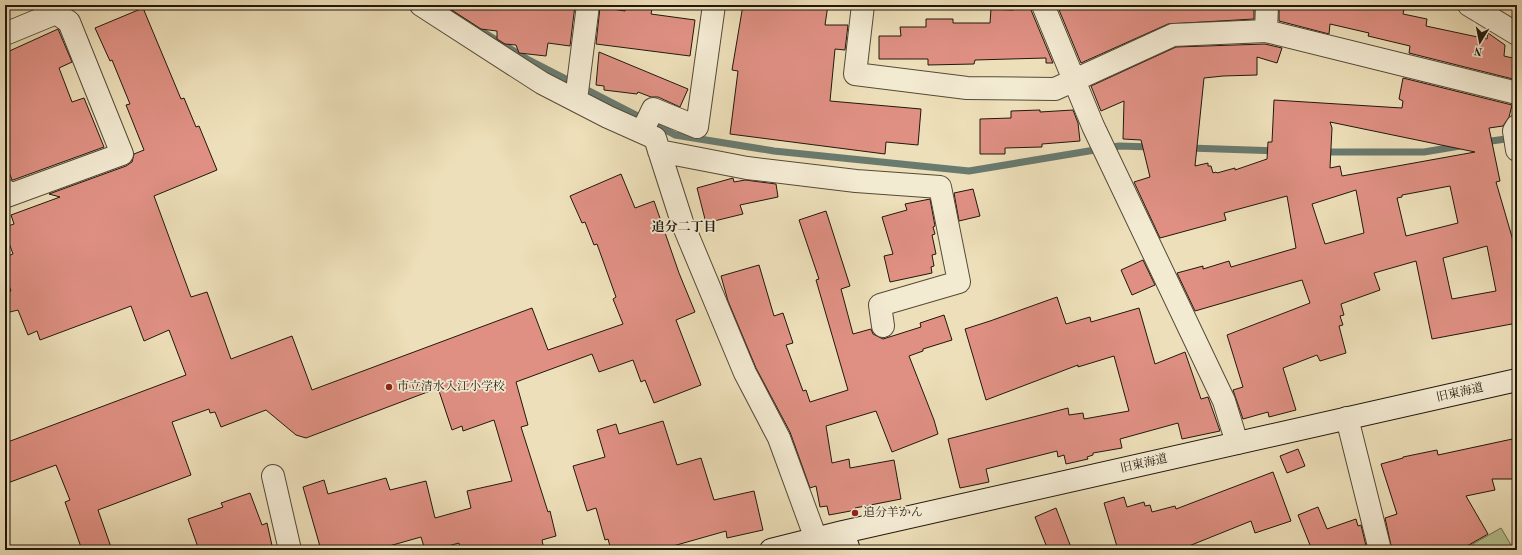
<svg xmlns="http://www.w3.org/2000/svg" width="1522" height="555" font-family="'Old Standard TT','Noto Serif JP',serif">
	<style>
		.green { fill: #b5c291; stroke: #6b6d4e }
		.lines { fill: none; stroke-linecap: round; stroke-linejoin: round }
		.stream { stroke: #697a6f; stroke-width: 7 }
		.building { fill: #df9083; stroke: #21180c; fill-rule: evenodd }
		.street-casing { stroke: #544a37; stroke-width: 24 }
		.secondary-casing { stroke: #21180c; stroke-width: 24 }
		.street { stroke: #f3ead2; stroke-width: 22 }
		.secondary { stroke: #f3ead2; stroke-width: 22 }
		.poi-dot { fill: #8f2418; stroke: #f3ead2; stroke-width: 1.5 }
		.labels { text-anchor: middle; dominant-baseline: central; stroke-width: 3.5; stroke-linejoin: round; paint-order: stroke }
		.poi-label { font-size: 12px; fill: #21180c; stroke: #f3ead2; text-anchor: start }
		.street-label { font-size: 12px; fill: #21180c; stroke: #f3ead2 }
		.neighbourhood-label { font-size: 13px; font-weight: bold; fill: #21180c; stroke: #f3ead2 }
	</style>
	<rect width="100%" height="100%" fill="#eddfb9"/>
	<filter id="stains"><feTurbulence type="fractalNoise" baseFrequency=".005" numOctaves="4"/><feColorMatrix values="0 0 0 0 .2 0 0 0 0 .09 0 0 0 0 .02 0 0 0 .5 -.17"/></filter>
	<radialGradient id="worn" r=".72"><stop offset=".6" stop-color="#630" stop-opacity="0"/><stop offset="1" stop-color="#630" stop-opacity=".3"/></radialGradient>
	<path class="green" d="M1501 528 1514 550H1462Z"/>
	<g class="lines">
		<path class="stream" d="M443 5 454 14 527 59 675 135 774 151 969 171 1119 146 1152 147
			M1484 142 1513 138
			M1189 148 1276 151
			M1323 152H1424L1460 146"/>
	</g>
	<path class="building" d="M444 5H575L570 46 548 43 546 56 519 53 516 45 505 44 497 39V31L481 29Z
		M626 5 649 7 648 8 652 9 651 14 695 20 690 56 596 44 600 7 625 11Z
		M743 5H828L825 25H848L845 50 835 49 830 101 921 109 918 145 886 142 885 154 730 134 738 71 732 70Z
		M1013 5H1031V10L1053 63H1046V58L975 60 974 64 928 65V59H879V36H901L900 27H926V19H953V23H990L991 9 1013 10Z
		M1057 5H1254V19L1168 24 1081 63Z
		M1279 5H1405L1403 14 1427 19 1426 26 1487 39 1488 33 1505 45 1504 56 1517 59V80L1409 53 1410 46 1368 36 1369 33 1330 24 1329 34 1279 21Z
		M143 8 181 99 184 98 196 127 199 126 217 170 154 196 191 297 207 292 231 359 292 336 312 390 532 308 548 350 623 324 613 299 616 297 597 244 594 245 585 222 582 223 570 196 621 174 635 208 654 201 679 273 695 312 676 320 701 385 654 403 645 380 641 382 633 360 599 372 592 354 516 382 528 425 521 427 548 512 550 511 556 536 542 540 544 550H461L459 543 433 550H425L421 537 375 550H321L303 487 324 480 328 494 386 478 390 490 426 481 435 518 471 508 467 491 512 481 494 420 463 431 462 426 452 430 438 388 306 438 296 435 266 410 221 427 215 412 210 413 209 409 172 422 191 475 98 510 112 550H82L65 502 70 500 56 465 5 484V443L186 375 169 330 144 341 131 306 40 340 37 331 28 335 18 310 10 312 5 298V293L11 291 5 274V257L13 254 5 232V227L14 224 11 215 60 197 49 194 126 166 132 162 134 154 144 150 126 105 130 104 112 60 110 61 95 28Z
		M58 29 72 62 59 68 72 102 84 98 104 147 13 180H12L5 162V53Z
		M1265 44 1282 48 1277 63 1257 57V75L1223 76 1204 78 1195 166 1208 163V166H1211L1213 173 1216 172 1217 173 1235 168V170L1267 159 1268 142H1272L1274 100 1402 108 1403 101 1399 99 1403 78 1512 105 1509 117 1503 126 1489 128 1500 181 1496 182 1512 237 1517 261V323L1432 339 1416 261 1374 273 1380 290 1341 304 1344 315 1340 316 1343 325 1339 326 1346 353 1320 361 1317 355 1283 368 1296 410 1269 417 1268 412 1243 419 1233 390 1243 387 1227 335 1310 303 1302 280 1195 311 1177 273 1203 266V269L1229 261 1231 267 1296 248 1287 196 1224 213 1226 220 1160 238 1134 182 1150 177 1141 140 1123 139 1124 101 1101 111 1091 86 1176 47ZM1330 122 1475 152 1342 176 1340 166 1330 168 1332 128ZM1450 186 1458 223 1406 236 1397 198 1402 197V195ZM1356 190 1364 233 1325 244 1312 204ZM1487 246 1496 291 1452 299 1443 258Z
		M599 52 688 89 680 107 658 97H651L638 92 637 94 604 90V86L596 85Z
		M1040 110V112L1073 110 1078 123 1080 141 1042 144V147L1005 148V154H980V119L1011 118V111Z
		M733 178 734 182 745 180 776 184 778 197 740 205 743 214 706 223 697 188Z
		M973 189 980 216 959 221 954 193Z
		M930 199 935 226 933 227 935 234 932 235 936 254 932 255 934 266 931 267 932 273 890 282 884 256 893 254 882 217 907 210 905 204Z
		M826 211 850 286 841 289 853 334 871 329 873 334 883 339 921 327 920 323 944 315 952 340 923 349V351L909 356 934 420 938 434 892 452 876 411 826 426 832 463 849 459 850 468 894 460 901 499 855 508 856 510 829 515 827 506 820 507 816 486 810 488 790 432 756 368 728 301 721 276 759 265 774 316 783 313 793 343 786 345 803 391 806 390 810 402 848 390 816 280 819 279 799 220Z
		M1143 260 1155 285 1132 295 1121 270Z
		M1057 297 1066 324 1090 317 1091 322 1139 308 1155 364 1185 352 1201 399 1208 397 1220 431 1182 439 1178 423 1120 439 1122 448 1093 453V455L1087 457 1088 459 1066 464 1064 455 1058 457 1057 451 986 469 989 482 960 488 948 439 1068 408 1069 415 1083 413 1084 419 1129 411 1114 356 1078 367V365L986 400 965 329 990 321Z
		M663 421 677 465 701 458 714 500 754 491 763 530 727 538 726 531 659 550H611L608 539 605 540 596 508 587 511 573 466 605 457 597 430 616 424 619 434Z
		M1517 438V479H1492L1495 490 1466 496 1488 534 1460 550H1392L1385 518 1397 514 1381 464 1403 458V457L1437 450 1438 455Z
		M1298 449 1305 466 1287 473 1280 456Z
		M1273 472 1291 521 1255 533 1251 521 1179 550H1118L1104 503 1124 497 1127 507 1144 502 1145 506 1150 505 1152 512 1175 506 1176 509Z
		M250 493 262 525 267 523 273 550H199L188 519 223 507 221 503Z
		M1318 507 1327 529 1356 519 1358 526 1361 525 1367 550H1312L1298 515Z
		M1056 508 1072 550H1048L1035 517Z"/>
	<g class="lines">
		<defs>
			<path id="street" d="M421 5 542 83 608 117 655 138 682 222 745 373 779 438 816 539
				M863 5 855 74 967 88 1055 89 1173 35 1266 31 1517 93
				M1043 5 1093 126 1224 401 1237 443
				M1469 5 1517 34
				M1266 31 1267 5
				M5 34 56 13 69 22 122 154 7 196 5 190
				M576 100 588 5
				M1517 126 1514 131 1517 150
				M642 132 653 109 697 127 714 5
				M659 151 747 168 856 181 940 187 959 282 880 305 883 326
				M1347 418 1380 550
				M273 476 290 550"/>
			<path id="secondary" d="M843 532 849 550
				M771 550 843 532 1517 380"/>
		</defs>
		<use href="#street" class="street-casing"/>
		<use href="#secondary" class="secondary-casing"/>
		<use href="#street" class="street"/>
		<use href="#secondary" class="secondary"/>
	</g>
	<g class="poi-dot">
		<circle cx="389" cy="387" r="4"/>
		<circle cx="855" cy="513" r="4"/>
	</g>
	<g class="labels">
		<g class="poi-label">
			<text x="397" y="387">市立清水入江小学校</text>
			<text x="863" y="513">追分羊かん</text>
		</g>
		<g class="street-label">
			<text transform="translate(1460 393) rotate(-13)">旧東海道</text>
			<text transform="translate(1144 464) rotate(-13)">旧東海道</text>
		</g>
		<g class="neighbourhood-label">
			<text x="684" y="227">追分二丁目</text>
		</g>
	</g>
	<rect width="1522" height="555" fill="none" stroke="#eddfb9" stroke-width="20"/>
	<rect x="6" y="6" width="1510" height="543" fill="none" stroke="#21180c" stroke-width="2"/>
	<rect x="10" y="10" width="1502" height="535" fill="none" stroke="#21180c"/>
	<g transform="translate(1480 42) rotate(190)" stroke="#f3ead2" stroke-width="3" paint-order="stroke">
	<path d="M0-3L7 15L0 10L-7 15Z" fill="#21180c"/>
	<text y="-6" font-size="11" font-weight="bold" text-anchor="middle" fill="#21180c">N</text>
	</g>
	<rect width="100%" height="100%" filter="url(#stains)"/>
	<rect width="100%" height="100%" fill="url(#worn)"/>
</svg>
